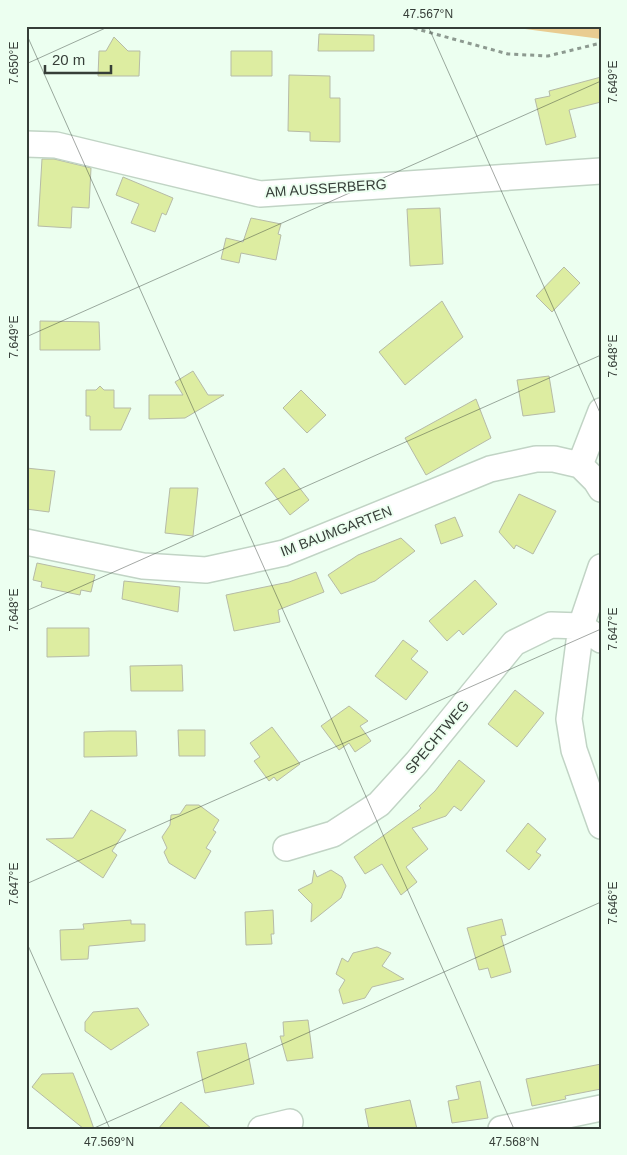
<svg xmlns="http://www.w3.org/2000/svg" width="627" height="1155" font-family="Helvetica,sans-serif">
	<style>
		.green { fill: #e9cc91 }
		.building { fill: #ddeda1; stroke: #b6bba7 }
		.lines { fill: none; stroke-linecap: round; stroke-linejoin: round }
		.street-casing { stroke: #c1d4c5; stroke-width: 28 }
		.path { stroke: #8d9a90; stroke-width: 3; stroke-dasharray: 4 4; stroke-linecap: butt }
		.street { stroke: #fff; stroke-width: 25 }
		.ticks { fill: none; stroke: #363e38; stroke-width: 1; stroke-opacity: 0.45 }
		.labels { text-anchor: middle; dominant-baseline: central; stroke-width: 4; stroke-linejoin: round; paint-order: stroke }
		.street-label { font-size: 14px; fill: #363e38; stroke: #ecfff0 }
		.neatline { fill: none; stroke: #363e38; stroke-width: 2 }
		.ticks-label { font-size: 12px; text-anchor: middle; fill: #363e38 }
	</style>
	<rect width="100%" height="100%" fill="#ecfff0"/>
	<path class="green" d="M503 26H601V39Z"/>
	<path class="building" d="M319 34 374 35V51H318Z
		M114 37 128 51H140L139 76H98L99 51H106Z
		M231 51H272V76H231Z
		M289 75 330 76V98H340V142L310 141V132L288 131Z
		M601 77V102L569 110 576 137 546 145 535 99 550 96 549 91Z
		M42 159H54L91 168 89 208 72 207 71 228 38 226Z
		M123 177 173 198 166 215 162 213 155 232 131 223 139 204 116 195Z
		M440 208 443 264 410 266 407 209Z
		M251 218 281 224 278 234 281 235 276 260 241 253 239 263 221 259 226 238 243 242Z
		M564 267 580 283 552 312 536 296Z
		M442 301 463 337 405 385 379 352Z
		M40 321 99 322 100 350H40Z
		M193 371 208 395H224L185 418 149 419V395H183L175 382Z
		M549 376 555 412 523 416 517 380Z
		M100 386 104 390H114V408H131L121 430H90V416H86V390H96Z
		M301 390 326 415 307 433 283 408Z
		M476 399 491 438 426 475 405 438Z
		M26 468 55 471 49 512 26 509Z
		M284 468 309 500 290 515 265 483Z
		M170 488H198L193 536 165 533Z
		M519 494 556 511 533 554 516 545 514 549 499 532Z
		M455 517 463 536 441 544 435 525Z
		M401 538 415 551 375 581 341 594 328 575 358 555Z
		M37 563 95 575 91 592 81 590 80 595 41 587 42 582 33 580Z
		M316 572 324 592 278 610 280 622 234 631 226 595 289 582Z
		M475 580 497 604 463 635 459 630 447 641 429 621Z
		M124 581 180 587 178 612 122 599Z
		M47 628H89V656L47 657Z
		M403 640 418 651 411 659 428 672 406 700 375 676Z
		M182 665 183 691H131L130 666Z
		M515 690 544 713 517 747 488 724Z
		M349 706 368 721 360 726 371 741 355 752 349 743 339 750 321 726Z
		M272 727 300 764 277 781 274 777 269 781 254 761 260 757 250 743Z
		M178 730H205V756H179Z
		M110 731H136L137 756 84 757V732Z
		M459 760 485 781 461 811 454 806 446 816 412 828 428 849 406 867 417 882 401 895 382 864 365 874 354 857 421 808 419 806 435 791Z
		M186 805H199L219 820 213 830 216 832 206 848 211 851 195 879 169 863 164 852 167 848 162 837 170 825 171 815 180 814Z
		M91 810 126 830 112 851 117 855 103 878 46 839 73 838Z
		M528 823 546 839 536 852 541 855 529 870 506 851Z
		M314 870 317 877 331 870 342 877 346 886 341 898 311 922 312 904 298 890 312 883Z
		M273 910 274 934H271L272 944 246 945 245 912Z
		M502 919 506 935 501 936 511 972 491 978 488 968 479 970 467 928Z
		M131 920V924H145V941L89 946 88 959 61 960 60 930 84 929 83 924Z
		M377 947 391 953 382 966 404 979 372 987 365 998 343 1004 339 990 345 980 336 974 342 958 348 962 353 953Z
		M138 1008 149 1025 111 1050 85 1031V1022L93 1012Z
		M308 1020 313 1058 287 1061 280 1036H284L283 1022Z
		M246 1043 254 1084 205 1093 197 1052Z
		M601 1064V1089L565 1096 566 1099 532 1106 526 1079Z
		M73 1073 87 1109 94 1129H84L32 1087 42 1074Z
		M480 1081 488 1118 452 1123 448 1101 459 1099 456 1086Z
		M410 1100 417 1129H369L365 1109Z
		M181 1102 212 1129H158Z"/>
	<g class="lines">
		<defs>
			<path id="street" d="M26 144 56 145 260 194 601 171
				M580 465 601 411
				M580 465 596 481 601 489
				M26 542 143 566 206 570 284 553 490 469 536 459H554L580 465
				M601 567 581 626 569 719 574 750 601 826
				M286 848 333 834 379 804 417 762 514 643 551 625 581 626 601 640
				M261 1129 290 1122
				M501 1129 601 1108"/>
		</defs>
		<use href="#street" class="street-casing"/>
		<path class="path" d="M406 26 508 54 548 56 601 43"/>
		<use href="#street" class="street"/>
	</g>
	<path class="ticks" d="M428 26 601 415M26 33 514 1129M26 64 110 26M26 337 601 81M26 611 601 355M26 884 601 629M26 941 110 1129M92 1129 601 902"/>
	<g class="labels">
		<g class="street-label">
			<text transform="translate(326 188) rotate(-4)">AM AUSSERBERG</text>
			<text transform="translate(336 531) rotate(-21)">IM BAUMGARTEN</text>
			<text transform="translate(437 737) rotate(-50)">SPECHTWEG</text>
		</g>
	</g>
	<rect width="627" height="1155" fill="none" stroke="#ecfff0" stroke-width="55"/>
	<path d="M45 65v8h66v-8" fill="none" stroke="#363e38" stroke-width="2.5"/>
	<text x="52" y="65" font-size="15" fill="#363e38" stroke="#ecfff0" stroke-width="4" paint-order="stroke">20 m</text>
	<rect x="28" y="28" width="572" height="1100" class="neatline"/>
	<g class="ticks-label">
		<text x="428" y="18">47.567°N</text>
		<text transform="translate(14 63) rotate(-90)" y="4">7.650°E</text>
		<text transform="translate(613 82) rotate(-90)" y="4">7.649°E</text>
		<text transform="translate(14 337) rotate(-90)" y="4">7.649°E</text>
		<text transform="translate(613 356) rotate(-90)" y="4">7.648°E</text>
		<text transform="translate(14 610) rotate(-90)" y="4">7.648°E</text>
		<text transform="translate(613 629) rotate(-90)" y="4">7.647°E</text>
		<text transform="translate(14 884) rotate(-90)" y="4">7.647°E</text>
		<text transform="translate(613 903) rotate(-90)" y="4">7.646°E</text>
		<text x="109" y="1146">47.569°N</text>
		<text x="514" y="1146">47.568°N</text>
	</g>
</svg>
